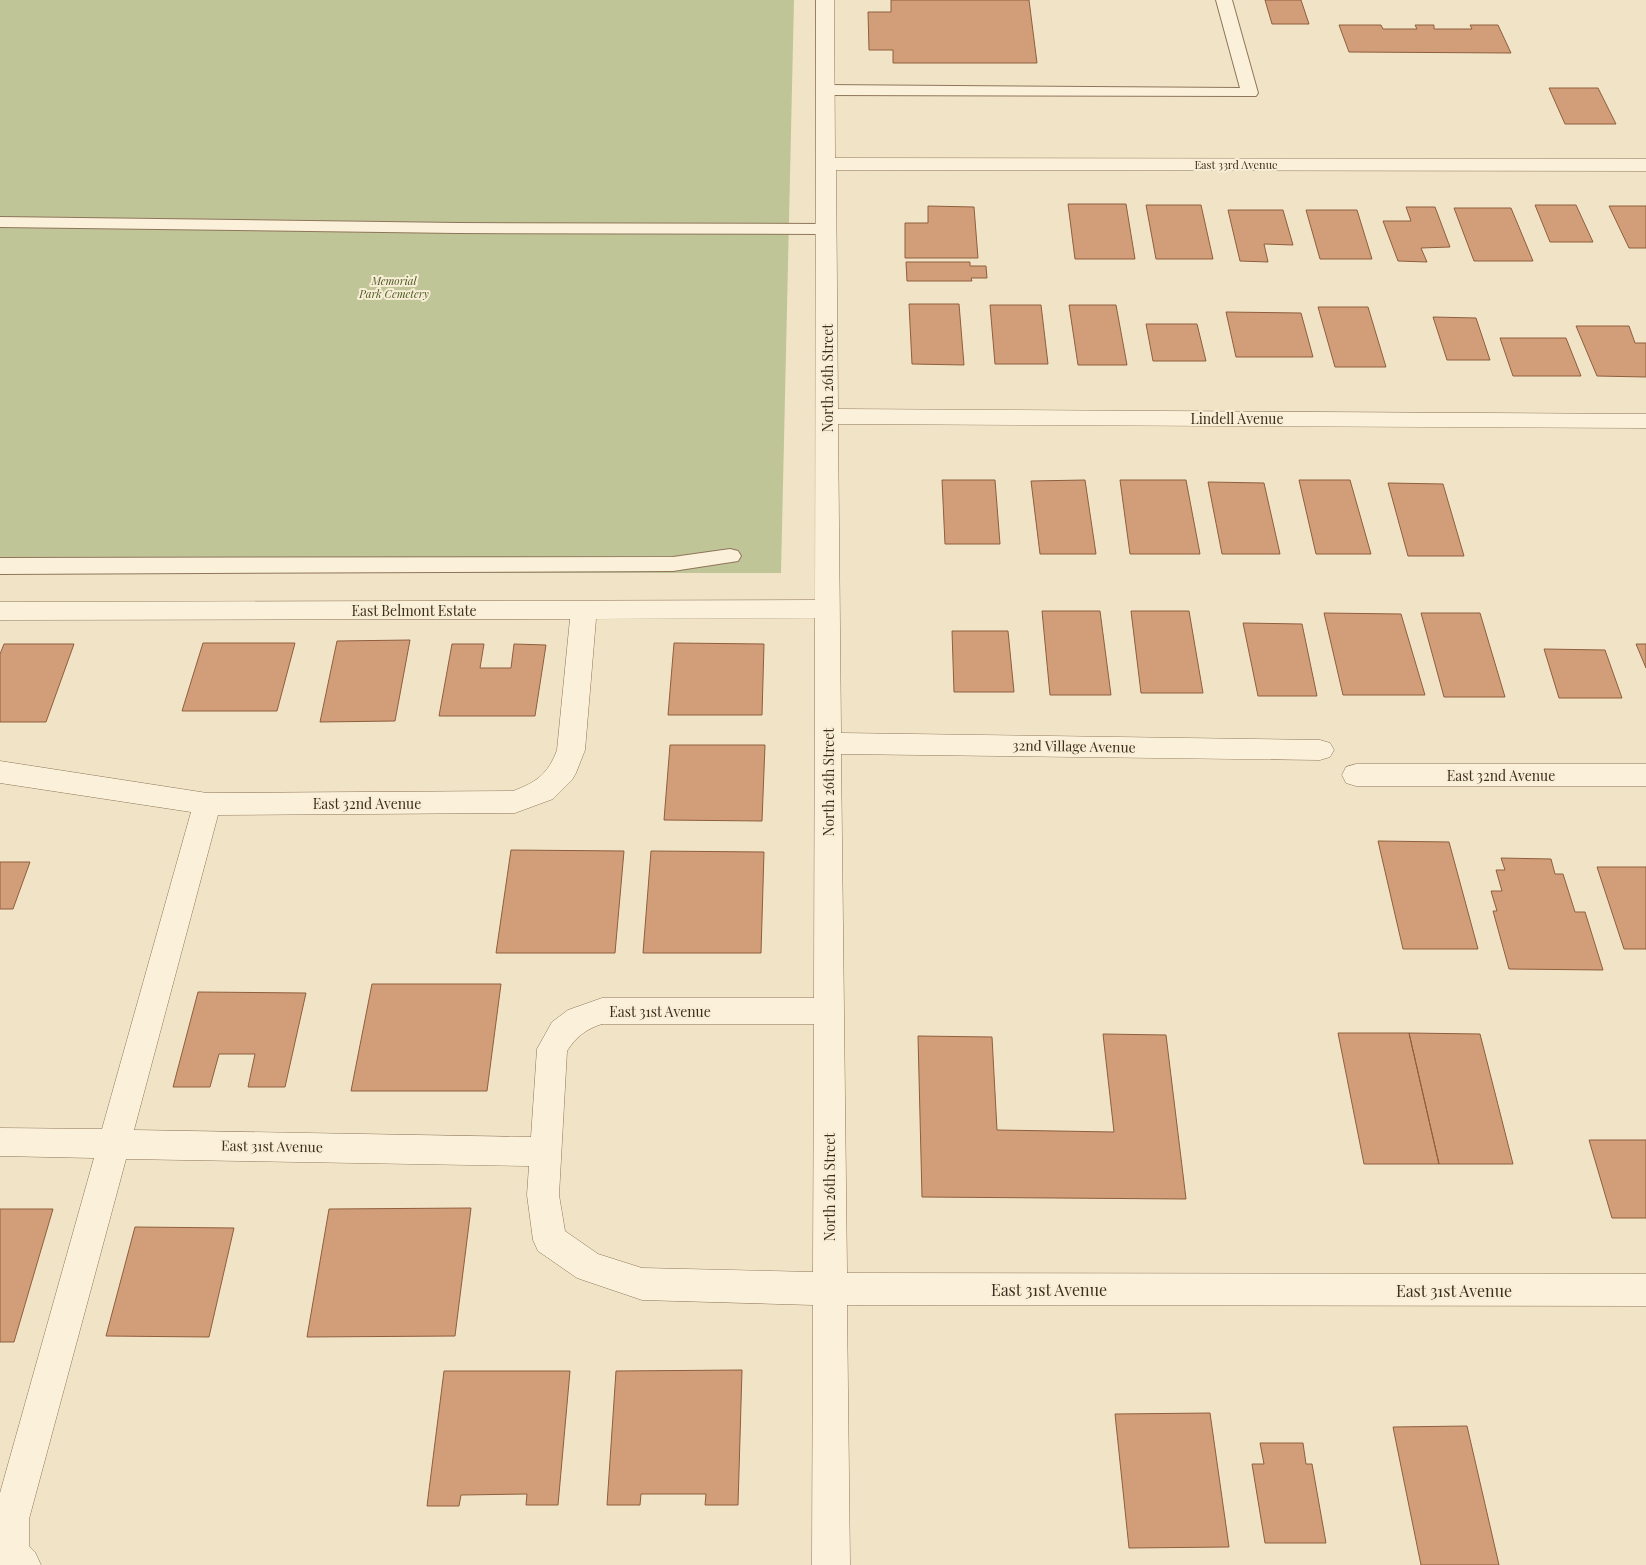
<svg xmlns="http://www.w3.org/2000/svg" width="1646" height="1565" font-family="'Playfair Display',serif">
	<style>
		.cemetery { fill: #c0c598 }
		.building { fill: #d19e79; stroke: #8f5e3e }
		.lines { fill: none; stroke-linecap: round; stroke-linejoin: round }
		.lane-casing { stroke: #8e755a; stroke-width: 2 }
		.street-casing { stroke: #8e755a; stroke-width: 1 }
		.lane { fill: #fbf1da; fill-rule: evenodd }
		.street { fill: #fbf1da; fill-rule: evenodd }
		.labels { text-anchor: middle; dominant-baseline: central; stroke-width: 4; stroke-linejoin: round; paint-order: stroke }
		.far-street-label { font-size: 11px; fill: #3d2d1f; stroke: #f8eed6 }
		.far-park-label { font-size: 11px; font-style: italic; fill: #4d5b24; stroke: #f8eed6 }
		.street-label { font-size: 14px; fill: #3d2d1f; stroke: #f8eed6 }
		.near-street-label { font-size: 16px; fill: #3d2d1f; stroke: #f8eed6 }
	</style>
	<rect width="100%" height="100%" fill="#f1e4c6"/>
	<path class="cemetery" d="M0 0H794L781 573H0Z"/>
	<path class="building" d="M891 0H1029L1037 63H893V50H869L868 12H891Z
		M1265 0H1301L1309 24H1272Z
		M1339 25H1381L1383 29H1417L1415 25H1434V29H1472L1470 25H1498L1511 53 1349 52Z
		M1549 88H1598L1616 124H1565Z
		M1068 204H1126L1135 259H1075Z
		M1146 205H1201L1213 259H1156Z
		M1535 205H1576L1593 242H1550Z
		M928 206 974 207 978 258H905V223H928Z
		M1609 206H1646V248H1629Z
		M1406 207H1435L1450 247 1421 248 1427 262 1398 261 1383 221H1411Z
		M1454 208H1511L1533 261H1474Z
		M1228 210H1283L1293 245 1264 244 1268 262 1240 261Z
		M1306 210H1357L1372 259H1320Z
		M906 262H970V266H986L987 278H971L972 281H907Z
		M909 304H959L964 365 912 364Z
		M990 305H1041L1048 364H995Z
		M1069 305H1116L1127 365H1078Z
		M1318 307H1368L1386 367H1335Z
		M1226 312 1301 313 1313 357H1236Z
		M1433 317 1476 318 1490 360H1447Z
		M1146 324H1197L1206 361H1153Z
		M1576 326H1629L1635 343H1646V377L1597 376Z
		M1500 338H1566L1581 376H1513Z
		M942 480H995L1000 544H945Z
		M1085 480 1096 554H1040L1031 481Z
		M1120 480H1186L1200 554H1130Z
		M1299 480H1350L1371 554H1316Z
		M1208 482 1264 483 1280 554H1222Z
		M1388 483 1443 484 1464 556H1408Z
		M1042 611H1100L1111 695H1050Z
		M1131 611H1189L1203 693H1141Z
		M1324 613 1401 614 1425 695H1343Z
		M1421 613H1480L1505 697H1444Z
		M1243 623 1302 624 1317 696H1258Z
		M952 631H1008L1014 692H954Z
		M410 640 395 721 320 722 337 641Z
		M203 643H295L277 711H182Z
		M674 643 764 644 762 715H668Z
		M4 644H74L46 722H0V654Z
		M452 644H484L480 668H511L514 644 546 645 535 716H439Z
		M1636 644H1646V668Z
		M1544 649 1605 650 1622 698H1559Z
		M670 745H765L762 821 664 820Z
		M1378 841 1449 842 1478 949H1403Z
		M511 850 624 851 615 953H496Z
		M651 851 764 852 761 953H643Z
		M1501 858 1551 859 1555 874H1563L1575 912H1585L1603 970 1509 969 1493 911H1497L1491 891H1502L1496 870H1505Z
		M0 862H30L13 909H0Z
		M1597 867H1646V949H1624Z
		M372 984H501L487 1091H351Z
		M198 992 306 993 285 1087H248L255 1054H219L210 1087H173Z
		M1338 1033H1409L1439 1164H1364Z
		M1409 1033 1480 1034 1513 1164H1439Z
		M1103 1034 1166 1035 1186 1199 922 1197 918 1036 992 1037 997 1130 1114 1132Z
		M1589 1140H1646V1218H1612Z
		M471 1208 455 1336 307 1337 329 1209Z
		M0 1209H53L14 1342H0Z
		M135 1227 234 1228 209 1337 106 1336Z
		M742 1370 738 1505H705L706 1494H641L640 1505H607L616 1371Z
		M444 1371H570L558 1505H526L527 1494 461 1495 459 1506H427Z
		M1210 1413 1229 1547 1129 1548 1115 1414Z
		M1467 1426 1499 1565H1421L1393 1427Z
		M1260 1443H1303L1306 1464H1312L1326 1543H1265L1252 1464H1264Z"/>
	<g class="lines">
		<defs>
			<path id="lane" d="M1216 0H1232L1258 93 1256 96 825 95 819 93 817 90 819 87 825 85 1240 88Z
				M0 217 457 223 826 224 832 225 835 229 832 233 826 234 457 233 0 227Z
				M730 549 738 551 741 556 738 561 673 571 0 574V558L673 557Z"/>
			<path id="street" d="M816 0H834L835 158 1646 159V171L836 170 838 409 1646 414V428L838 424 841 733 1320 740 1330 743 1334 750 1330 757 1320 760 841 754 847 1273 1646 1274V1306L847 1305 850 1565H812L813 1305 642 1300 577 1278 538 1251 533 1240 527 1195 529 1166 126 1159 29 1519V1546L35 1552 41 1565H0V1493L94 1158 0 1156V1128L102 1129 191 812 0 783V761L207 793 513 791C537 782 548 774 557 750L570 619 0 620V602L815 600ZM815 618 814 998H602L568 1010 552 1022 537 1049 531 1137 134 1130 218 815 515 813 553 799 572 780 576 773 585 750 596 619ZM602 1024H814L813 1272 642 1268 598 1254 565 1231 559 1195 567 1051C576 1037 586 1029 602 1024Z
				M1356 764H1646V786H1356L1346 783 1342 775 1346 767Z"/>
		</defs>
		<use href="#lane" class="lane-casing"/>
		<use href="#street" class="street-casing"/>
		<use href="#lane" class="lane"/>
		<use href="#street" class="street"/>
	</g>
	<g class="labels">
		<g class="far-street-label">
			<text x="1236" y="164">East 33rd Avenue</text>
		</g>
		<g class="far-park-label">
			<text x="394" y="280">Memorial<tspan x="394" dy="13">Park Cemetery</tspan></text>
		</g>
		<g class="street-label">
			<text transform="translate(827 378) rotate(-90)">North 26th Street</text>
			<text x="1237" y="418">Lindell Avenue</text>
			<text x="414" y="610">East Belmont Estate</text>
			<text transform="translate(1074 746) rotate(1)">32nd Village Avenue</text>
			<text x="1501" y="775">East 32nd Avenue</text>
			<text transform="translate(828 782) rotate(-90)">North 26th Street</text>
			<text x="367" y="803">East 32nd Avenue</text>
			<text x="660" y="1011">East 31st Avenue</text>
			<text transform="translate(272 1146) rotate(1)">East 31st Avenue</text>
			<text transform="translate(829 1187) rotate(-90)">North 26th Street</text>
		</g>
		<g class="near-street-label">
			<text x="1049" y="1289">East 31st Avenue</text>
			<text x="1454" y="1290">East 31st Avenue</text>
		</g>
	</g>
</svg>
